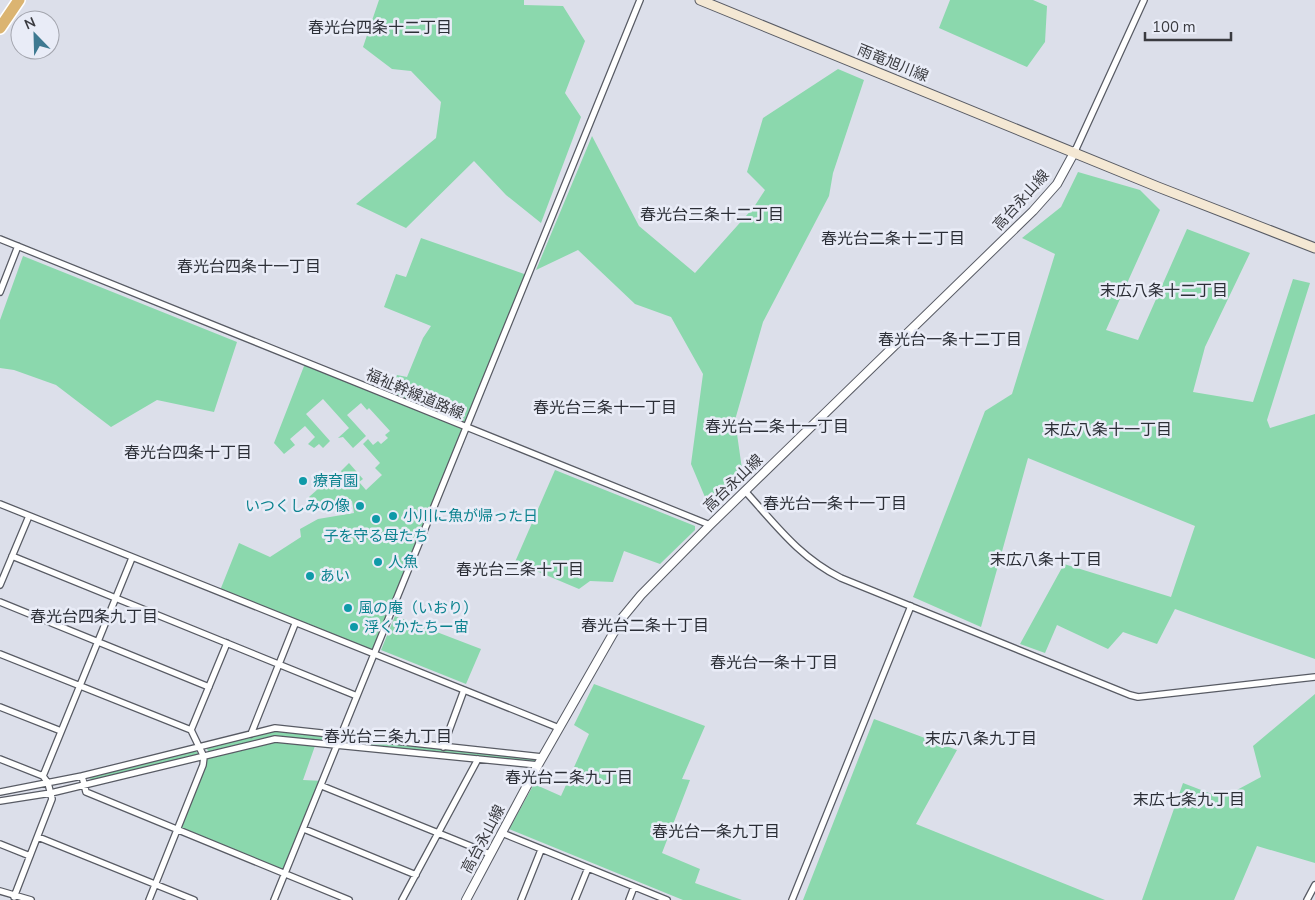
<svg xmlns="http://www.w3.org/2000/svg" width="1315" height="900" font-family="'Nunito Sans','Noto Sans JP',sans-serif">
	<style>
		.green { fill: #8bd8ad }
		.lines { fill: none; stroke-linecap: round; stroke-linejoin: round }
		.minor-casing { stroke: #585b64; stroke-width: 8 }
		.tertiary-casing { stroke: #585b64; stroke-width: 10 }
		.secondary-casing { stroke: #585b64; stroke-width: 11 }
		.motorway-casing { stroke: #fff; stroke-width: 14 }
		.minor { stroke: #fff; stroke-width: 5.5 }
		.tertiary { stroke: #fff; stroke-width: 8 }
		.secondary { stroke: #f4e8d4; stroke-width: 9 }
		.motorway { stroke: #dbb471; stroke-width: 11 }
		.culture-dot { fill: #0f9aa8; stroke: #e9ecf7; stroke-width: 2 }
		.labels { text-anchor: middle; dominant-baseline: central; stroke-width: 5; stroke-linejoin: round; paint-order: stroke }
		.street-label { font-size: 15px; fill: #3a3b40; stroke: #e9ecf7 }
		.culture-label { font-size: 15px; fill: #0d838f; stroke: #e9ecf7; text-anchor: start }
		.neighbourhood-label { font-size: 16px; fill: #2c2f37; stroke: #e9ecf7 }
	</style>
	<rect width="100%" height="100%" fill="#dcdfea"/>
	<path class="green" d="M379 0H524V5L563 6 585 41 565 93 581 117 541 223 506 195 474 161 406 228 356 204 436 138 441 102 411 71 392 69 363 47Z
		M950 0H1033L1047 6 1045 42 1027 67 939 28Z
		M838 69 864 80 833 173 829 196 763 322 735 420 743 476 710 509 691 464 703 374 671 317 635 304 578 250 536 270 592 136 639 226 695 273 754 207 765 190 747 172 763 118Z
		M1078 172 1140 190 1160 210 1106 330 1138 340 1187 229 1250 253 1205 347 1193 392 1253 402 1293 279 1310 283 1267 420 1270 428 1315 414V659L1175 609 1157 644 1123 632 1108 649 1057 625 1045 653 1020 644 1064 564 1171 597 1195 526 1028 458 981 627 913 597 985 411 1012 394 1055 254 1022 238 1061 207Z
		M421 238 527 275 374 655 219 593 239 543 270 557 301 537 300 529 318 519 354 513 352 501 314 506 309 497 337 472 340 475 342 473 341 471 349 463 363 479 359 482 366 490 382 475 375 468 380 463 363 444 368 439 373 445 378 441 381 444 388 438 385 435 390 431 369 408 367 410 361 403 347 415 366 436 353 448 343 437 338 438 349 428 323 399 306 414 330 441 323 448 319 444 314 448 308 444 315 437 305 426 290 439 295 445 284 454 274 443 306 361 389 395 397 375 407 377 423 338 431 326 384 307 396 274 406 277Z
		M23 256 237 342 214 412 157 400 111 427 56 385 14 370 0 368V320Z
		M555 470 695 526V530L660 564 624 551 613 582 590 581 579 589 515 562Z
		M395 616 481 649 466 684 381 650Z
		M594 684 705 726 682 779 690 780 662 853 700 869 695 883 742 900H683L509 829 534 784 561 796 589 734 574 725Z
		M1315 694V863L1257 846 1234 900H1142L1183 783 1222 798 1261 777 1253 746Z
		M874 719 957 750 916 824 1105 900H803Z
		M275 731 337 737 334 742 275 737 209 752 206 748Z
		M348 737 538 757 534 763 347 744 346 739Z
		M275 739 316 743 303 780 324 781 285 874 176 830 204 757Z
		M196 751 199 755 92 781 89 777Z"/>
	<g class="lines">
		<defs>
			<path id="minor" d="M1075 151 1144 0
				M0 239 710 525
				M0 292 18 246
				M745 491C776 525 799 557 841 578L1130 695 1138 697 1315 677
				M0 504 559 728
				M12 556 357 696
				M0 585 29 516
				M0 602 209 687
				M0 654 191 730 204 757 203 765 149 900
				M0 707 61 731
				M191 730 227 643
				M251 734 295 624
				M443 747 464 690
				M0 759 43 776 48 783 52 799 14 897
				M43 776 132 558
				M82 776 86 792 349 900
				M322 786 490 854
				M0 792 82 776 275 728 542 757
				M0 801 51 793 275 739 538 765
				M304 829 416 875
				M502 833 667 900
				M38 837 194 900
				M0 844 30 856
				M0 891 31 900
				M274 900 640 0
				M402 900 478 759
				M521 900 541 850
				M575 900 588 868
				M629 900 634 887
				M792 900 911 606
				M1307 900 1315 885"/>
			<path id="tertiary" d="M466 900 538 765 622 618 641 595 710 525 1033 211 1057 184 1075 151"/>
			<path id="secondary" d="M700 0 1158 187 1315 248"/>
			<path id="motorway" d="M0 28 19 0"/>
		</defs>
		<use href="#minor" class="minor-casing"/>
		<use href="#tertiary" class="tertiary-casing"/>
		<use href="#secondary" class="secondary-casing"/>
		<use href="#motorway" class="motorway-casing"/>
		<use href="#minor" class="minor"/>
		<use href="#tertiary" class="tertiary"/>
		<use href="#secondary" class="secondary"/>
		<use href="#motorway" class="motorway"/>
	</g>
	<g class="culture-dot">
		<circle cx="303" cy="481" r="5"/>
		<circle cx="360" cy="506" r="5"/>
		<circle cx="393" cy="516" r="5"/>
		<circle cx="376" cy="519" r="5"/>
		<circle cx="378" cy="562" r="5"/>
		<circle cx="310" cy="576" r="5"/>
		<circle cx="348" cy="608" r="5"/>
		<circle cx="354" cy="627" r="5"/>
	</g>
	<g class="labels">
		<g class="street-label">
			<text transform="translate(893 63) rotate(22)">雨竜旭川線</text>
			<text transform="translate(1021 200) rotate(-48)">高台永山線</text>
			<text transform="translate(415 394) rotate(23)">福祉幹線道路線</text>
			<text transform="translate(733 483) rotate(-44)">高台永山線</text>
			<text transform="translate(483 839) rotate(-62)">高台永山線</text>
		</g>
		<g class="culture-label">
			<text x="313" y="481">療育園</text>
			<text x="350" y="506" text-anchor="end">いつくしみの像</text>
			<text x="403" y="516">小川に魚が帰った日</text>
			<text x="376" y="536" text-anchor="middle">子を守る母たち</text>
			<text x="388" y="562">人魚</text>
			<text x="320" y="576">あい</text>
			<text x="358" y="608">風の庵（いおり）</text>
			<text x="364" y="627">浮くかたちー宙</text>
		</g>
		<g class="neighbourhood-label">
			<text x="380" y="28">春光台四条十二丁目</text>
			<text x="712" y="215">春光台三条十二丁目</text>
			<text x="893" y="239">春光台二条十二丁目</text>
			<text x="249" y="267">春光台四条十一丁目</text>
			<text x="1164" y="291">末広八条十二丁目</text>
			<text x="950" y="340">春光台一条十二丁目</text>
			<text x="605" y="408">春光台三条十一丁目</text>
			<text x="777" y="427">春光台二条十一丁目</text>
			<text x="1108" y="430">末広八条十一丁目</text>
			<text x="188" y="453">春光台四条十丁目</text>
			<text x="835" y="504">春光台一条十一丁目</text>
			<text x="1046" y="560">末広八条十丁目</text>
			<text x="520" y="570">春光台三条十丁目</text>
			<text x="94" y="617">春光台四条九丁目</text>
			<text x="645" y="626">春光台二条十丁目</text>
			<text x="774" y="663">春光台一条十丁目</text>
			<text x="388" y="737">春光台三条九丁目</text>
			<text x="981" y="739">末広八条九丁目</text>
			<text x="569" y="778">春光台二条九丁目</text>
			<text x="1189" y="800">末広七条九丁目</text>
			<text x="716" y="832">春光台一条九丁目</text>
		</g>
	</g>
	<g transform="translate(35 35) rotate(337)"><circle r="24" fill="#e9ecf7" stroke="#a3a5ae"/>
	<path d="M0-4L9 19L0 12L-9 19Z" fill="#3e7991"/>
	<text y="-8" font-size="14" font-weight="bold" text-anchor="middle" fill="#3a3b40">N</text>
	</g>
	<path d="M1145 32v8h86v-8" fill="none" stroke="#3a3b40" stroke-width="2.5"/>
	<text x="1152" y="32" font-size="15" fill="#3a3b40" stroke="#e9ecf7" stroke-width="4" paint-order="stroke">100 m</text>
</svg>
